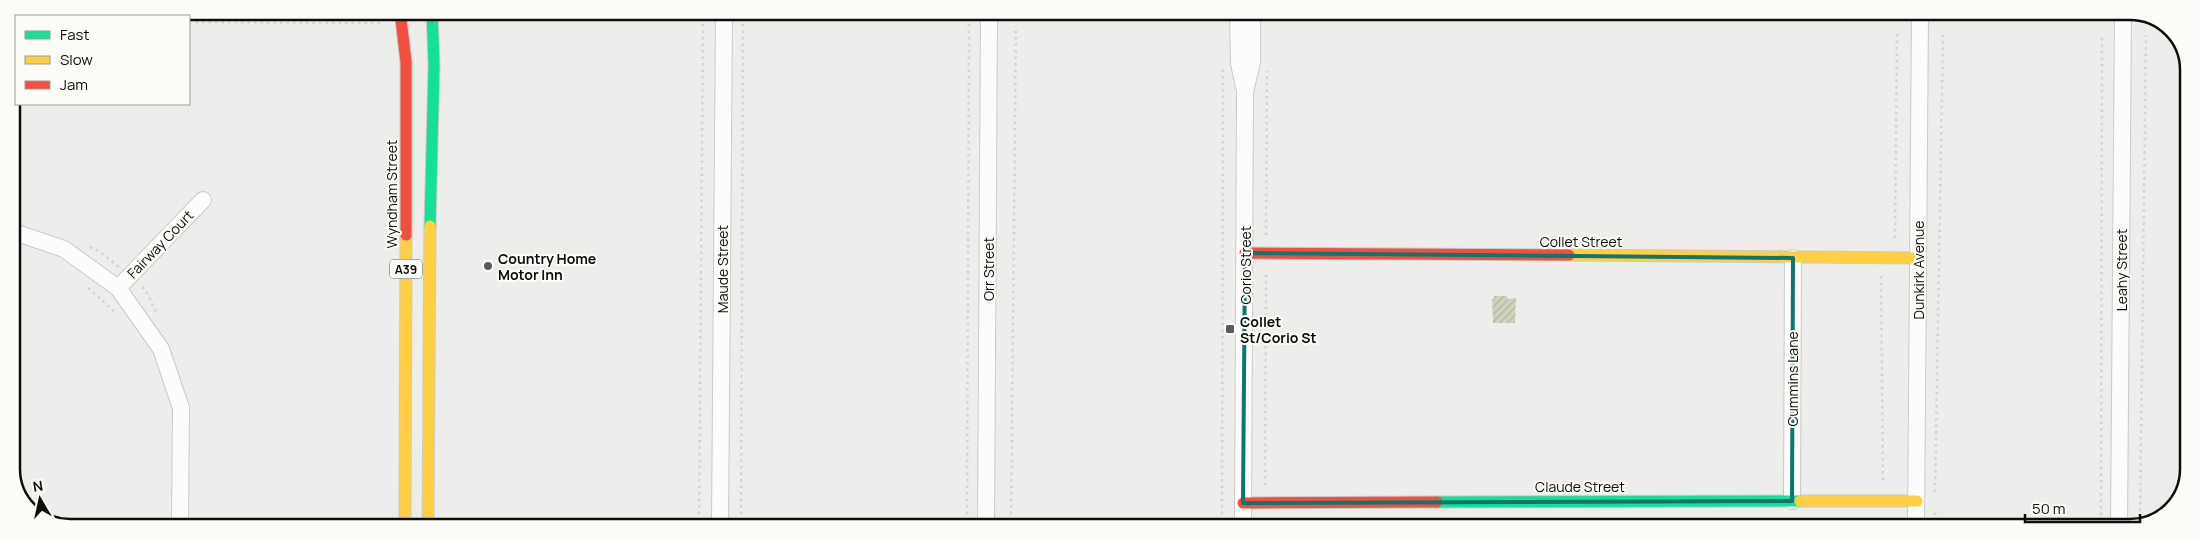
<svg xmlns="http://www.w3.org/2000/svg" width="2200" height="539" font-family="Manrope,sans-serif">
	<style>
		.building { fill: url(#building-hatch) }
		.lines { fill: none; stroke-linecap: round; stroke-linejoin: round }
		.street-casing { stroke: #cacac8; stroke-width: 18 }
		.fast-casing { stroke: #cacac8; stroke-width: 13 }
		.slow-casing { stroke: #cacac8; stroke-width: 13 }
		.jam-casing { stroke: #cacac8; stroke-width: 13 }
		.path { stroke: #d4d4d4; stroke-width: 2.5; stroke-dasharray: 2.5 4; stroke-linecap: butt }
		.street { stroke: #fcfcfc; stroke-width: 16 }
		.fast { stroke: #16e098; stroke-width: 11 }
		.slow { stroke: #ffcf43; stroke-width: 11 }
		.jam { stroke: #f24e42; stroke-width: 11 }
		.marked { fill: none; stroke: #0f766e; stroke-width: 4; stroke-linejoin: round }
		.poi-dot { fill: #5b5c5a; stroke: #fbfcf7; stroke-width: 2 }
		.labels { text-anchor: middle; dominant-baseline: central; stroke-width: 4; stroke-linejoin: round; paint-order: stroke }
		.shield { fill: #fbfcf7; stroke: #545552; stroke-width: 1 }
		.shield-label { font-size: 12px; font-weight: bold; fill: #0d0d0c }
		.street-label { font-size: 14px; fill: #0d0d0c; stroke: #fbfcf7 }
		.poi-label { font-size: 14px; font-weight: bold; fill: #0d0d0c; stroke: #fbfcf7; text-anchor: start }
		.rim { fill: none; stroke: #0d0d0c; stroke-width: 2.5 }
	</style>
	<defs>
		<pattern id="building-hatch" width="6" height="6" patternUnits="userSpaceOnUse" patternTransform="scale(1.25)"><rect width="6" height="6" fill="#d1d3be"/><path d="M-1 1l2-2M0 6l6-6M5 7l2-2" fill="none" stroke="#b2b4a2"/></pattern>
	</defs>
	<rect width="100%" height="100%" fill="#edeeeb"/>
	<path class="building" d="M1494 296H1507V299L1516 298 1515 323H1493L1492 299H1494Z"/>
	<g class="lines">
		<defs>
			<path id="street" d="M1238 12 1239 63 1244 87
				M11 231 64 249 118 288 161 349 181 408 180 527
				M118 288 203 200
				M1792 501 1793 258
				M720 527 724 12
				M986 527 989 12
				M1243 527 1245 92 1252 62V12
				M1916 528 1920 12
				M2119 528 2123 12"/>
			<path id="fast" d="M430 226 434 65 432 11
				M1437 502 1800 501"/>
			<path id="slow" d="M1569 255 1918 258
				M1800 501H1917
				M405 527 406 235
				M428 527 430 226"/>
			<path id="jam" d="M400 11 406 62V235
				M1245 253 1569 255
				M1243 503 1437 502"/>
		</defs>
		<use href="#street" class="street-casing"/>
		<use href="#fast" class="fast-casing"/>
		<use href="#slow" class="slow-casing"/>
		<use href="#jam" class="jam-casing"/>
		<path class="path" d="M189 22 380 23
			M11 212 19 216
			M1266 235 1267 71
			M1895 238 1897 32
			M90 247 99 251 119 267
			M1881 276 1883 483
			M142 287 146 291 157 314
			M88 288 114 311
			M1265 485 1266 273
			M1935 492 1943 34
			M1892 519 1894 528
			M2140 524 2146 35
			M699 527 703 24
			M741 527 743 21
			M967 527 969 21
			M1011 527 1016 26
			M1222 527 1223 69
			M1265 527V521
			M1471 527H1894
			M1935 528V510
			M2101 528 2102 35"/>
		<use href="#street" class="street"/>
		<use href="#fast" class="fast"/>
		<use href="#slow" class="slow"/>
		<use href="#jam" class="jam"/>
	</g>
	<path class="marked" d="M1245 253 1793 258 1792 501 1243 503Z"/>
	<g class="poi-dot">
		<circle cx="488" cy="266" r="5"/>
		<rect x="1225" y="324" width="10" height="10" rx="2.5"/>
	</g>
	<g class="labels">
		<rect class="shield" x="390" y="259.5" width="32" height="19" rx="4"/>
		<g class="shield-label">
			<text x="406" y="269">A39</text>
		</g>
		<g class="street-label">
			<text transform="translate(391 194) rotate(-90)">Wyndham Street</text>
			<text x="1581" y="241">Collet Street</text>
			<text transform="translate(160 244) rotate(-46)">Fairway Court</text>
			<text transform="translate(1245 265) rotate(-90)">Corio Street</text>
			<text transform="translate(722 269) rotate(-90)">Maude Street</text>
			<text transform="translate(988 269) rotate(-90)">Orr Street</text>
			<text transform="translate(1918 270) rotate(-90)">Dunkirk Avenue</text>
			<text transform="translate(2121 270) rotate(-90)">Leahy Street</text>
			<text transform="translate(1792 379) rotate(-90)">Cummins Lane</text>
			<text x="1580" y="486">Claude Street</text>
		</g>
		<g class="poi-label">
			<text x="498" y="258">Country Home<tspan x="498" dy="16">Motor Inn</tspan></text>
			<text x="1240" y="321">Collet<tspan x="1240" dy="16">St/Corio St</tspan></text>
		</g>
	</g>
	<path d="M0 0H2200V539H0ZM70 20H2130A50 50 0 0 1 2180 70V469A50 50 0 0 1 2130 519H70A50 50 0 0 1 20 469V70A50 50 0 0 1 70 20Z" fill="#fbfcf7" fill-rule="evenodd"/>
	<path class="rim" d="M70 20H2130A50 50 0 0 1 2180 70V469A50 50 0 0 1 2130 519H70A50 50 0 0 1 20 469V70A50 50 0 0 1 70 20Z"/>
	<rect x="15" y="15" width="175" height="90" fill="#fbfcf7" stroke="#9c9c99"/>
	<rect x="25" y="31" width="25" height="8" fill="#16e098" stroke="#9c9c99"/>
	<text x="60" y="40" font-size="15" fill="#0d0d0c">Fast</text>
	<rect x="25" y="56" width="25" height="8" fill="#ffcf43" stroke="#9c9c99"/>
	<text x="60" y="65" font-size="15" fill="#0d0d0c">Slow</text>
	<rect x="25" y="81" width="25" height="8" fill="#f24e42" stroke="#9c9c99"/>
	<text x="60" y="90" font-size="15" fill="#0d0d0c">Jam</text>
	<g transform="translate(40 499) rotate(351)" stroke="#fbfcf7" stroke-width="4" paint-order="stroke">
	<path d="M0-4L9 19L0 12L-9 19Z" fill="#0d0d0c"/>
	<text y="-8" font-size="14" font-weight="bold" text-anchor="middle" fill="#0d0d0c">N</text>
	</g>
	<path d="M2025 514v8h115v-8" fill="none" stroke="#0d0d0c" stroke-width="2.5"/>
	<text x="2032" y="514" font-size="15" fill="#0d0d0c" stroke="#fbfcf7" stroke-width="4" paint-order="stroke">50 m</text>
</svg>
